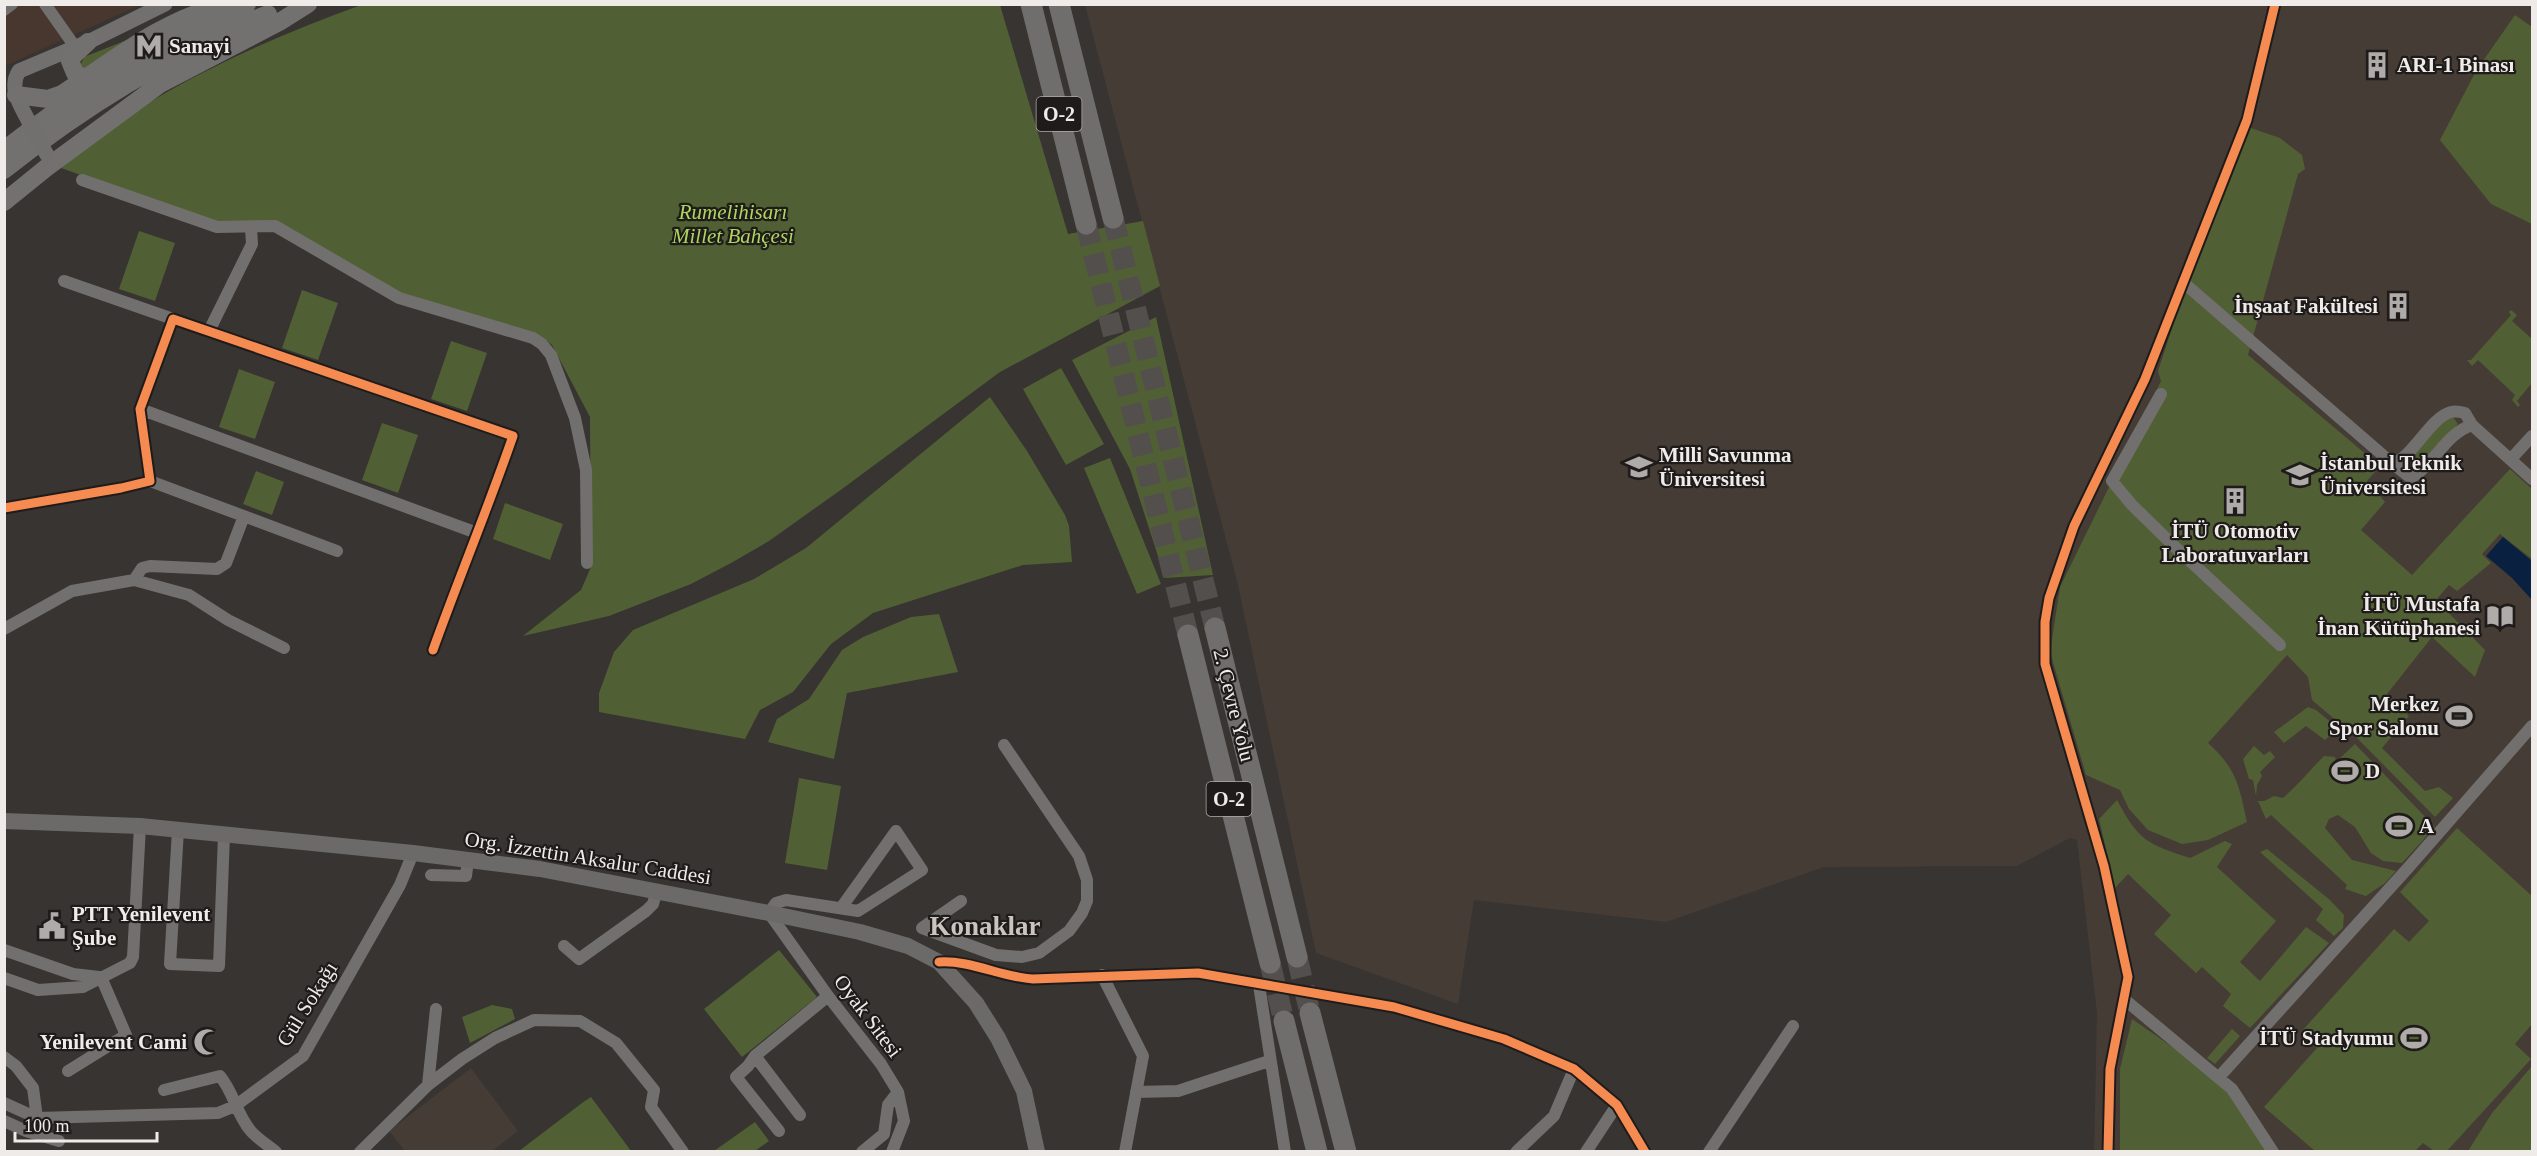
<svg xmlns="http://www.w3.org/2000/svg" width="2537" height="1156" font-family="Georgia,serif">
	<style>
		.commercial { fill: #47372e }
		.built { fill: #453c35 }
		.green { fill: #516034 }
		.water { fill: #092040 }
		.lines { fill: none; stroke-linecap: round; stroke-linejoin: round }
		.motorway-tunnel { stroke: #534f4d; stroke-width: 21; stroke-dasharray: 21 10; stroke-linecap: butt }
		.minor { stroke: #72706f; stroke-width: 12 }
		.tertiary { stroke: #72706f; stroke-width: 15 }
		.secondary { stroke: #6b6a68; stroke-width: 16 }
		.primary { stroke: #727170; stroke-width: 18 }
		.motorway { stroke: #706e6c; stroke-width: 21 }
		.tertiary-bridge { stroke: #72706f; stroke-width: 15 }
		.cycleway-casing { stroke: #1e1b1a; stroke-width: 13 }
		.cycleway { stroke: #f68b52; stroke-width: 9 }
		.labels { text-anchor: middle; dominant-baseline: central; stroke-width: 4.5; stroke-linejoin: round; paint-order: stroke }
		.shield { fill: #1e1b1a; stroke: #b0adab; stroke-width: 1.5 }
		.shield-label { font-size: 20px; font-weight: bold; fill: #efebe9 }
		.poi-label { font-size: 21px; font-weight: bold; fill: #efebe9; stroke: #1e1b1a; text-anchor: start }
		.park-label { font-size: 21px; font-style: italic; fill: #aed65f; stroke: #1e1b1a }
		.street-label { font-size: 21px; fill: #efebe9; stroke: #1e1b1a }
		.district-label { font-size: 27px; font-weight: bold; fill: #cac3be; stroke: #1e1b1a }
	</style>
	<rect width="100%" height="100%" fill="#373431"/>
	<path class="commercial" d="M5 5H140L5 66Z"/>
	<path class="built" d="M1085 5H2532V1151H2094L2097 1013 2077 840 2070 838 2017 866 1824 867 1666 922 1474 900 1458 1004 1316 953 1238 585Z
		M471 1068 518 1131 491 1152 405 1151 389 1131Z"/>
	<path class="green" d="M361 5H1000L1068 234 1143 221 1160 286 1000 372 842 489 769 541 731 563 691 584 609 616 523 636 581 590 591 567 590 417 552 345 545 339 396 293 274 222 219 224 61 168C86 149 110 127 137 110 207 66 284 33 361 5Z
		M2515 15 2532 27V224L2491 204 2440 140 2476 71Z
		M142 34 86 70 80 66 84 57Z
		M2248 127 2280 138 2302 155 2305 169 2298 174 2248 355 2380 466 2367 481 2385 502 2361 530 2412 575 2510 469 2532 489V559L2500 534 2482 554 2491 563 2457 591 2449 585 2436 600 2485 650 2475 677 2432 637 2387 694 2409 716 2382 748 2425 791 2439 787 2453 798 2435 817 2358 739 2312 700 2308 677 2287 655 2208 743C2237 769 2239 786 2247 822L2208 840 2182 844 2148 830 2129 809 2120 790 2086 775 2050 652 2060 587 2161 381 2158 371 2182 298Z
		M139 231 175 243 155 301 119 289Z
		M302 290 338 303 318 360 282 348Z
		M2511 310 2517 315 2512 321 2532 339V383L2517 401 2520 405 2518 407 2512 400 2515 395 2478 360 2472 366 2467 360H2471L2511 315 2509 312Z
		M1156 317 1213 575 1165 578 1130 469 1072 360Z
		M451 341 487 353 467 411 431 399Z
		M1061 368 1104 444 1066 465 1023 389Z
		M239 369 275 382 255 439 219 427Z
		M990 397 1027 451 1065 515 1069 526 1072 562 1023 565 873 613 831 644 793 692 760 710 745 739 599 712V693L614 652 633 630 754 579 806 548Z
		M2452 416 2458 424 2419 468 2408 471 2406 467 2408 461 2447 417Z
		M382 423 418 435 398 493 362 480Z
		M1110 458 1161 584 1137 594 1084 468Z
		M256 471 284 482 272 515 243 504Z
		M505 503 563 524 550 560 493 539Z
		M939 614 958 672 847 693 834 759 768 742 777 719 809 699 842 650 863 637 911 617Z
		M2308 707 2316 710 2338 728 2325 740 2306 726 2284 743 2274 732Z
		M2355 744 2435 827 2402 863 2383 861 2371 853 2355 827 2338 815 2329 819 2325 828 2352 860 2396 871 2385 883 2366 896 2345 889 2347 885 2271 815 2266 819 2258 801H2264L2274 796 2283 798C2298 785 2310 770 2324 756L2335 757 2336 762Z
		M2254 746 2264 755 2270 751 2275 757 2260 772 2262 776 2257 785 2256 796 2253 780 2249 779 2243 759Z
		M799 778 841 786 827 870 785 863Z
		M2117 800C2139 841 2147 844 2190 858L2225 841 2232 844 2217 867 2276 921 2240 962 2260 981 2306 927 2329 943 2250 1028 2223 1006 2231 994 2202 967 2196 973 2154 934 2171 915 2128 874 2115 888 2099 819Z
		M2457 828 2532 896V1024L2515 1044 2531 1059 2447 1151H2434L2423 1143 2415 1151H2315L2264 1107 2317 1048 2301 1032 2394 929 2409 942 2429 921 2400 892Z
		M2267 849 2330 900 2344 915 2343 928 2334 936 2316 920 2323 909 2260 852Z
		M779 950 817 997 742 1057 704 1009Z
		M492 1005 512 1009 515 1019 470 1043 462 1017Z
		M2132 1019 2220 1080 2266 1152H2120V1069Z
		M2232 1029 2240 1036 2215 1064 2207 1058Z
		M2532 1066V1151H2468L2492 1113Z
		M591 1097 631 1151H519L582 1103Z
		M755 1122 769 1141 755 1151H714Z"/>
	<path class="water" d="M2503 537 2532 561V600L2512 578 2486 556Z"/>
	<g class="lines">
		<path class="motorway-tunnel" d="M1113 218 1215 628
			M1086 224 1188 635
			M1297 957 1310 1013
			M1270 963 1284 1021"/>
		<path class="minor" d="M45 4 71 41
			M4 10 12 4
			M82 180 217 227 275 226 399 298 533 338 542 344 551 355 575 418 586 470 587 563
			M64 281 173 319
			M2184 283 2393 464C2415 454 2431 417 2451 412 2455 411 2461 412 2465 413L2472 425 2532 479
			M209 331 252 244 251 228
			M2161 394 2112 481 2132 505 2173 545 2280 645
			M140 409 477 533
			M2511 459 2532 436
			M2393 464 2411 478C2435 464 2445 434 2472 425
			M150 481 337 551
			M4 508 121 488 150 481 140 409 173 319 513 436C488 508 459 578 433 650
			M134 580 142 568 150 566 217 569 226 563 244 516
			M4 629 72 591 134 580 189 595 228 620 284 648
			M178 830 170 964 219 966 224 835
			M431 875 466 876 468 860
			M961 901 922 928 996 955 1022 957 1039 953 1069 931 1082 913 1087 901V880L1079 856 1004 745
			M841 908 896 831 922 870 858 911 786 900 776 903 769 913 828 996 881 1064 898 1092 904 1121 892 1152
			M564 946 579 959 646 911 653 904 657 890
			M4 950 73 974 99 977
			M939 962C971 960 1001 977 1033 979L1198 973 1394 1007 1504 1039 1574 1069 1617 1105 1645 1152
			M1102 975 1143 1056 1125 1152
			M4 978 38 990 83 987 130 963 133 957 140 826
			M1259 985 1285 1152
			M2124 999 2232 1089 2273 1152
			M755 1056 800 1115
			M4 1057 16 1066 33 1088 37 1118
			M68 1071 126 1035 101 977
			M2220 1076 2408 868 2532 726
			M428 1085 436 1009
			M164 1090 220 1076C234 1093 236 1113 250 1130 256 1138 268 1145 276 1152
			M1136 1092 1178 1091 1269 1061
			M4 1103 37 1118 218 1113 235 1106 303 1056 400 885 413 853
			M4 1121 26 1131 59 1141
			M779 1131 736 1077 748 1066 755 1056 828 996
			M360 1152 428 1085 462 1059 495 1038 534 1020 580 1021 616 1043 654 1090 651 1107 683 1152
			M862 1152 884 1134 888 1105 898 1092
			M1516 1152 1554 1116 1574 1069
			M1586 1152 1617 1105
			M1709 1152 1793 1026
			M2108 1152 2110 1069 2128 977 2104 866 2045 664V622L2049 598 2074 526 2145 379 2247 120 2275 4"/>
		<path class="tertiary" d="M29 122C21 106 8 88 19 71L88 42 165 4"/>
		<path class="secondary" d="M4 821 140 826 413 853 540 869 769 913 860 932 908 946 939 962 976 1003 998 1038 1024 1091 1037 1152"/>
		<path class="primary" d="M88 42 74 55 70 61 75 73 81 77 90 76
			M16 95 48 99 62 94C114 60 162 20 224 5
			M4 150C78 92 160 40 247 4
			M4 170C85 106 172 52 268 14
			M4 202 46 168 160 84 281 21 308 4"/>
		<path class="motorway" d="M1031 4 1086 224
			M1059 4 1113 218
			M1215 628 1297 957
			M1188 635 1270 963
			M1310 1013 1346 1152
			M1284 1021 1317 1152"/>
		<path class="tertiary-bridge" d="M29 122 47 155"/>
		<defs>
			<path id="cycleway" d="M4 508 121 488 150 481 140 409 173 319 513 436C488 508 459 578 433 650
				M939 962C971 960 1001 977 1033 979L1198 973 1394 1007 1504 1039 1574 1069 1617 1105 1645 1152
				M2108 1152 2110 1069 2128 977 2104 866 2045 664V622L2049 598 2074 526 2145 379 2247 120 2275 4"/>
		</defs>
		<use href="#cycleway" class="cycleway-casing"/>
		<use href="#cycleway" class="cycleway"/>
	</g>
	<defs>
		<symbol id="metro-bare" viewBox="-9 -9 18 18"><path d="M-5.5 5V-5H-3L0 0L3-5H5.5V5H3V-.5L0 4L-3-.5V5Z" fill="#afaba9" stroke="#1e1b1a" stroke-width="2.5" paint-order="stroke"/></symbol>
		<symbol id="building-bare" viewBox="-9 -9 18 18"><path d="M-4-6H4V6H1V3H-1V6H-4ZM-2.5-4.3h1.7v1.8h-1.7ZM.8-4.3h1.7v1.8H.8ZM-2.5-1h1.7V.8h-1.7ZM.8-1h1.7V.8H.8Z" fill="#afaba9" stroke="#1e1b1a" stroke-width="2.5" paint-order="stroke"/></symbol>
		<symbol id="university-bare" viewBox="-9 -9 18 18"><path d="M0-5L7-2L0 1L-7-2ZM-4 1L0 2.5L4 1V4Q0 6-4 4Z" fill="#afaba9" stroke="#1e1b1a" stroke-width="2.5" paint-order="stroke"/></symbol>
		<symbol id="library-bare" viewBox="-9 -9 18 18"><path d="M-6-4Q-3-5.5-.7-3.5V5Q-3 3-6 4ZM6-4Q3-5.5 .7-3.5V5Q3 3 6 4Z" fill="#afaba9" stroke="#1e1b1a" stroke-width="2.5" paint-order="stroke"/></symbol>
		<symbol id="stadium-bare" viewBox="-9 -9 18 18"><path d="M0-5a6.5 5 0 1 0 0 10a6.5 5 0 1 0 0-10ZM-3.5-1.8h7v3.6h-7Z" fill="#afaba9" stroke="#1e1b1a" stroke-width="2.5" paint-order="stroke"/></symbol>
		<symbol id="civic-bare" viewBox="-9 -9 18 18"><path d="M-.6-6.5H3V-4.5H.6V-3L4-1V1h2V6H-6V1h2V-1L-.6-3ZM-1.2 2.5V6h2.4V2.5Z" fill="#afaba9" stroke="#1e1b1a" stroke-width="2.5" paint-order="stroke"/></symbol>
		<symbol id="mosque-bare" viewBox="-9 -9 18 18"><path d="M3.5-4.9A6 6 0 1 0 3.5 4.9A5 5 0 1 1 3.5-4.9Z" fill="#afaba9" stroke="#1e1b1a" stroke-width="2.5" paint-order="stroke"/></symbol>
	</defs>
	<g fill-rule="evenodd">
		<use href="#metro-bare" x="130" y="27" width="38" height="38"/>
		<use href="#building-bare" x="2358" y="46" width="38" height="38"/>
		<use href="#building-bare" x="2379" y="287" width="38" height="38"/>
		<use href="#university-bare" x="1620" y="448" width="38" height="38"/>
		<use href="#university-bare" x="2281" y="456" width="38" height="38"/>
		<use href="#building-bare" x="2216" y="482" width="38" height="38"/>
		<use href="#library-bare" x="2481" y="597" width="38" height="38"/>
		<use href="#stadium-bare" x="2440" y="697" width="38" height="38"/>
		<use href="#stadium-bare" x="2326" y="752" width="38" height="38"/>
		<use href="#stadium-bare" x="2380" y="807" width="38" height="38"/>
		<use href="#civic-bare" x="33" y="907" width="38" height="38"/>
		<use href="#stadium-bare" x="2395" y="1019" width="38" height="38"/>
		<use href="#mosque-bare" x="188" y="1023" width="38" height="38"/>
	</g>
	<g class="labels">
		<g class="shield">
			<rect x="1036.5" y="97" width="45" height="34" rx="4.5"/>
			<rect x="1206.5" y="782" width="45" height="34" rx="4.5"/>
		</g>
		<g class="shield-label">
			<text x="1059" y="114">O-2</text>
			<text x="1229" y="799">O-2</text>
		</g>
		<g class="poi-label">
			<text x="169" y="46">Sanayi</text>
			<text x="2397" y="65">ARI-1 Binası</text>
			<text x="2378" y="306" text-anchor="end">İnşaat Fakültesi</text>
			<text x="1659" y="455">Milli Savunma<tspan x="1659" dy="24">Üniversitesi</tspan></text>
			<text x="2320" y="463">İstanbul Teknik<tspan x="2320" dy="24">Üniversitesi</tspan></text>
			<text x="2235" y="531" text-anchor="middle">İTÜ Otomotiv<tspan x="2235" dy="24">Laboratuvarları</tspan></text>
			<text x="2480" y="604" text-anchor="end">İTÜ Mustafa<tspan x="2480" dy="24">İnan Kütüphanesi</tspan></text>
			<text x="2439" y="704" text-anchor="end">Merkez<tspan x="2439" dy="24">Spor Salonu</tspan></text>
			<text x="2365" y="771">D</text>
			<text x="2419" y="826">A</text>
			<text x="72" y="914">PTT Yenilevent<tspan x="72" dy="24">Şube</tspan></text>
			<text x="2394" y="1038" text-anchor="end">İTÜ Stadyumu</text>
			<text x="187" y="1042" text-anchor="end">Yenilevent Cami</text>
		</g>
		<g class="park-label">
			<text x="733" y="212">Rumelihisarı<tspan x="733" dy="24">Millet Bahçesi</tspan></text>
		</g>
		<g class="street-label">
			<text transform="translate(1234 705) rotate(76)">2. Çevre Yolu</text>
			<text transform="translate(588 858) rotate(9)">Org. İzzettin Aksalur Caddesi</text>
			<text transform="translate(307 1004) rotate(-58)">Gül Sokağı</text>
			<text transform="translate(868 1016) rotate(53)">Oyak Sitesi</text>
		</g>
		<g class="district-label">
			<text x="985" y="926">Konaklar</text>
		</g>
	</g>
	<rect width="2537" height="1156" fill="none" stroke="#efebe9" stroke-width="12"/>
	<path d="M15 1132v9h142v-9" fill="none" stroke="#efebe9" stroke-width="3"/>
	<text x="24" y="1132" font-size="18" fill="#efebe9" stroke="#1e1b1a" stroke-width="4.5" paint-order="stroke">100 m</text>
</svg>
